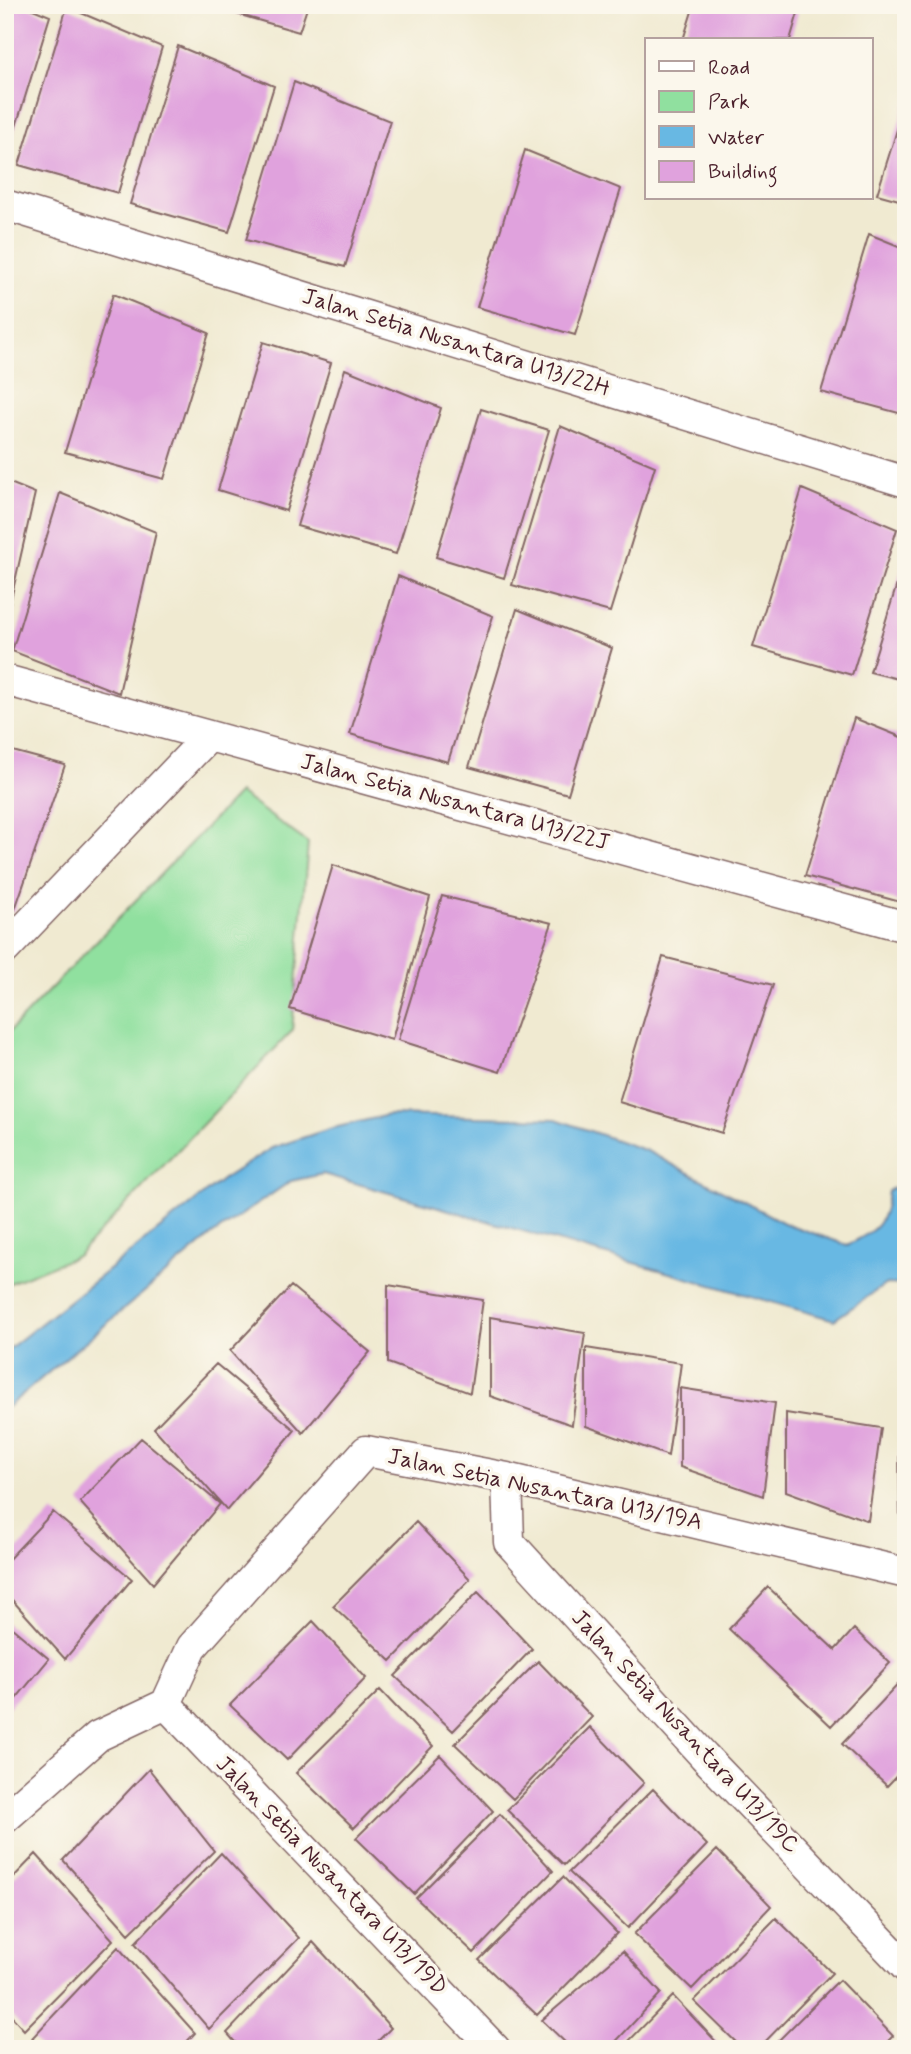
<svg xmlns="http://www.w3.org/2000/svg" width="911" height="2054" font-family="Mynerve,sans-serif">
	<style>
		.green { fill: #90e09f; stroke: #6d8065; stroke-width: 2 }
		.water { fill: #68b8e3; stroke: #596c87; stroke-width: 2 }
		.building { fill: #e0a2dd }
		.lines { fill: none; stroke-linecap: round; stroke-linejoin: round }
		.minor-casing { stroke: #846665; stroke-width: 33 }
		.minor { stroke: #fff; stroke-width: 30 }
		.labels { text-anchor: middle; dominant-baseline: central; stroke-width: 7; stroke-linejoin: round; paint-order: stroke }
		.street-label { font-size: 23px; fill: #4a1f2b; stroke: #fbf7ec }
	</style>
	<rect width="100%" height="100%" fill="#fbf7ec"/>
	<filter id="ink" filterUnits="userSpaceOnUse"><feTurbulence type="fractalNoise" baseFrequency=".0143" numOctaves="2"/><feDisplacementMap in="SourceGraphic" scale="14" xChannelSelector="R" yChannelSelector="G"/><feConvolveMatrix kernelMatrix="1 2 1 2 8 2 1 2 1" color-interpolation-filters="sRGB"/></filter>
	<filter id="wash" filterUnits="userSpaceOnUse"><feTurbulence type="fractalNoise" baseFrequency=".00686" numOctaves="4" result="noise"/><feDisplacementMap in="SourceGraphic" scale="28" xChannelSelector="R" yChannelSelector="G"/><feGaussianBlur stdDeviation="1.57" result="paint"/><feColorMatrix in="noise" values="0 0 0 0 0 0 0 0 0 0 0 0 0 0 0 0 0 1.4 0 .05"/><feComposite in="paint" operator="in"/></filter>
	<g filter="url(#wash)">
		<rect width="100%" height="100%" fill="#f0ead1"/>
		<path class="green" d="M239 793 308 843 292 1031 77 1256 5 1285V1036Z"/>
		<path class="water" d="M388 1115 556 1119 647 1151 784 1223 847 1245C877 1230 884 1225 888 1191L895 1187 906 1186V1285L886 1284 834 1320 323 1174 291 1181 212 1235 5 1409V1352L223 1179 272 1148 329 1129Z"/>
		<g id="blocks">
			<path class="building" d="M5 5H23L50 16 6 159Z
				M206 5H308L299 32Z
				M694 5H779L798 13 790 40H683Z
				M67 7 162 47 118 193 19 165Z
				M178 46 274 86 229 232 130 204Z
				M294 82 390 121 345 267 246 240Z
				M905 104H906V202L877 194Z
				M525 150 621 189 575 335 477 307Z
				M869 234 906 249V415L821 392Z
				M113 294 209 333 164 479 65 452Z
				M263 342 331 363 286 511 218 490Z
				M345 369 441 408 396 554 297 526Z
				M481 409 549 430 504 578 436 557Z
				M560 426 655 466 610 612 512 585Z
				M5 481 35 493 6 621H5Z
				M802 489 897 529 852 675 753 647Z
				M60 493 156 532 119 693 12 651Z
				M905 558H906V681L870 672Z
				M398 576 493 616 448 762 350 734Z
				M517 609 612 648 568 794 469 767Z
				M854 718 906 739V897L904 903 805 876Z
				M5 749 65 765 14 912 5 910Z
				M333 865 430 897 392 1040 290 1009Z
				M442 896 552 923 500 1072 398 1040Z
				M663 957 773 985 722 1133 619 1102Z
				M388 1285 483 1300 470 1393 388 1363Z
				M291 1286 370 1352 303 1433 230 1351Z
				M490 1317 585 1333 572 1425 490 1396Z
				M586 1348 681 1363 668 1456 586 1426Z
				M216 1364 295 1430 227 1510 154 1428Z
				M680 1388 775 1403 763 1496 680 1467Z
				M786 1413 881 1428 868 1521 786 1491Z
				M141 1438 220 1504 153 1584 80 1502Z
				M899 1444 906 1445V1525L900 1523Z
				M53 1512 132 1579 65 1659 5 1592V1563Z
				M416 1522 470 1579 391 1661 333 1606Z
				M768 1587 835 1650 854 1629 890 1663 831 1726 729 1629Z
				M478 1592 532 1649 453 1731 395 1676Z
				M313 1621 366 1678 287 1760 230 1705Z
				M5 1622 49 1659 5 1712Z
				M538 1661 592 1717 513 1799 455 1744Z
				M906 1676V1766L887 1786 842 1744Z
				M380 1690 433 1746 354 1828 296 1773Z
				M590 1727 644 1783 564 1865 507 1810Z
				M440 1755 493 1811 414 1894 356 1838Z
				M149 1769 214 1851 129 1934 63 1860Z
				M653 1789 707 1845 628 1928 569 1872Z
				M500 1814 553 1871 474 1953 416 1898Z
				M717 1850 771 1906 692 1989 634 1934Z
				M221 1853 299 1938 209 2029 135 1943Z
				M36 1854 113 1940 24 2030 5 2009V1886Z
				M563 1877 617 1933 537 2015 479 1960Z
				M776 1918 832 1973 758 2049H743L694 2001Z
				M313 1942 391 2028 370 2049H241L227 2033Z
				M118 1947 195 2033 180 2049H41L32 2038Z
				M623 1951 661 1993 609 2049H572L542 2020Z
				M839 1980 893 2036 880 2049H770Z
				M673 1996 723 2049H621Z"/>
		</g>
	</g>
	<g filter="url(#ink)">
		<use href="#blocks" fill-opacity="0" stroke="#846665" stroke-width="2"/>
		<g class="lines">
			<defs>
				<path id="minor" d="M5 205 906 482
					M5 680 906 927
					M5 949 209 736
					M507 1478 509 1542 704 1756 906 1967
					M166 1704 495 2049
					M5 1818 98 1736 166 1704 192 1647 366 1451 507 1478 906 1573"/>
			</defs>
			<use href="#minor" class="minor-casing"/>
			<use href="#minor" class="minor"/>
		</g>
	</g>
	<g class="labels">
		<g class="street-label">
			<text transform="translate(456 343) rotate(17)">Jalan Setia Nusantara U13/22H</text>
			<text transform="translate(455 803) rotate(15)">Jalan Setia Nusantara U13/22J</text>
			<text transform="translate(545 1490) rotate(12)">Jalan Setia Nusantara U13/19A</text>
			<text transform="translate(685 1732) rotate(47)">Jalan Setia Nusantara U13/19C</text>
			<text transform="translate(331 1876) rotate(46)">Jalan Setia Nusantara U13/19D</text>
		</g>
	</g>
	<rect width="911" height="2054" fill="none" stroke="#fbf7ec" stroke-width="28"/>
	<rect x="645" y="38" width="228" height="161" fill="#fbf7ec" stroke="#b4a19f" stroke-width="2"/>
	<rect x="659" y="61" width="35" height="10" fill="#ffffff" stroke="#b4a19f" stroke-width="2"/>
	<text x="708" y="74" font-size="21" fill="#4a1f2b">Road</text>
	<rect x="659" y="91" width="35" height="21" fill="#90e09f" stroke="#b4a19f" stroke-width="2"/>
	<text x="708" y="108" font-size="21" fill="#4a1f2b">Park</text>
	<rect x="659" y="126" width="35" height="21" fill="#68b8e3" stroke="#b4a19f" stroke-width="2"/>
	<text x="708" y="144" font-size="21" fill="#4a1f2b">Water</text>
	<rect x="659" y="161" width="35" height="21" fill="#e0a2dd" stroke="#b4a19f" stroke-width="2"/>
	<text x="708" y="178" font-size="21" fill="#4a1f2b">Building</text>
</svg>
